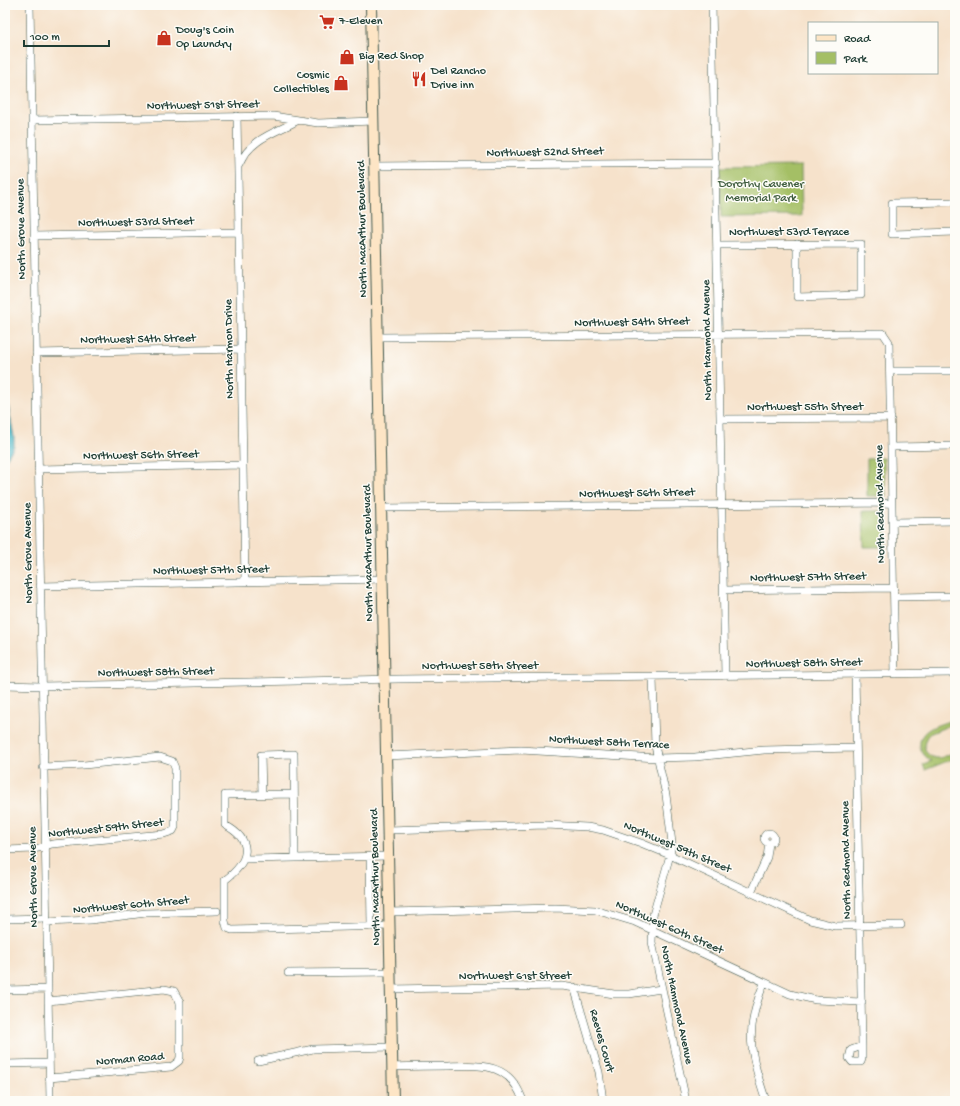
<svg xmlns="http://www.w3.org/2000/svg" width="960" height="1106" font-family="'Gochi Hand',sans-serif">
	<style>
		.green { fill: #a4bf65; stroke: #627e4c }
		.water { fill: #4cb8c7; stroke: #367a7e }
		.lines { fill: none; stroke-linecap: round; stroke-linejoin: round }
		.street-casing { stroke: #3f564b; stroke-width: 8 }
		.secondary-casing { stroke: #3f564b; stroke-width: 12 }
		.street { stroke: #fff; stroke-width: 7 }
		.secondary { stroke: #fde5c5; stroke-width: 10 }
		.labels { text-anchor: middle; dominant-baseline: central; stroke-width: 3; stroke-linejoin: round; paint-order: stroke }
		.poi-label { font-size: 12px; fill: #1f3d34; stroke: #fdfcf7; text-anchor: start }
		.street-label { font-size: 12px; fill: #1f3d34; stroke: #fdfcf7 }
		.park-label { font-size: 12px; fill: #405e40; stroke: #fdfcf7 }
	</style>
	<rect width="100%" height="100%" fill="#fdfcf7"/>
	<filter id="ink" filterUnits="userSpaceOnUse"><feTurbulence type="fractalNoise" baseFrequency=".025" numOctaves="2"/><feDisplacementMap in="SourceGraphic" scale="8" xChannelSelector="R" yChannelSelector="G"/><feConvolveMatrix kernelMatrix="1 2 1 2 8 2 1 2 1" color-interpolation-filters="sRGB"/></filter>
	<filter id="wash" filterUnits="userSpaceOnUse"><feTurbulence type="fractalNoise" baseFrequency=".012" numOctaves="4" result="noise"/><feDisplacementMap in="SourceGraphic" scale="16" xChannelSelector="R" yChannelSelector="G"/><feGaussianBlur stdDeviation="0.9" result="paint"/><feColorMatrix in="noise" values="0 0 0 0 0 0 0 0 0 0 0 0 0 0 0 0 0 1.4 0 .05"/><feComposite in="paint" operator="in"/></filter>
	<g filter="url(#wash)">
		<rect width="100%" height="100%" fill="#f6e2cb"/>
		<path class="green" d="M801 166 802 216 721 217 720 167Z
			M884 458 886 496H867V459Z
			M863 511H886L887 547H864Z
			M955 719V723L929 734C921 743 924 757 937 758 943 758 949 754 955 752V758L925 770 923 764 932 761C926 758 921 753 920 746 918 728 942 724 955 719Z"/>
		<path class="water" d="M5 388 14 437V446L5 461Z"/>
	</g>
	<g filter="url(#ink)">
		<g class="lines">
			<defs>
				<path id="street" d="M30 5 50 1101
					M712 5 725 676
					M237 116 245 582
					M32 120 273 116 318 123 374 121
					M239 165C250 139 274 133 297 121
					M374 166 716 163
					M955 202 892 203V234L955 232
					M34 236 239 232
					M717 245 861 244V295L797 297V244
					M378 337 883 333 889 342 895 674
					M36 353 241 349
					M890 371H955
					M720 419 891 418
					M891 447 955 446
					M38 469 243 465
					M381 508 892 503
					M892 522 955 521
					M40 586 383 579
					M724 590 894 588
					M894 597 955 596
					M855 674 862 1046 851 1050 849 1058 852 1062H861L862 1059V1046
					M653 677 655 746 666 795 672 843 670 855 653 915 652 942 686 1101
					M5 685 42 686 398 679 955 673
					M386 756 521 750 657 758 695 757 764 750 856 748
					M262 794 261 755 294 754 295 858
					M294 794 225 795V825C255 841 249 862 225 880V921L227 928 232 930 389 926
					M388 830 546 825 587 827 603 830 641 843 670 855 810 920 835 926 901 925
					M764 838a5 5 0 1 1 10 0a5 5 0 1 1-10 0Z
					M5 850 35 849 52 844 164 834 173 831 175 827V768L172 761 160 757 84 765 43 767
					M370 856 371 927
					M244 859 388 856
					M751 892 767 857 769 843
					M389 912 555 908 595 910 635 922 790 994 816 1000 862 1002
					M5 919 46 918
					M46 922 91 920 146 913 217 911
					M288 973 390 972
					M764 983C744 1032 750 1052 766 1101
					M574 987 599 1072 603 1101
					M391 989 562 986 614 994H629L661 989
					M5 990 47 989
					M48 1001 164 989 174 991 180 1002V1057L179 1061 171 1067 49 1078
					M258 1061 313 1049 392 1047
					M5 1064 49 1063
					M392 1067C411 1066 429 1066 448 1066 482 1065 510 1062 523 1101"/>
				<path id="secondary" d="M371 5 393 1101"/>
			</defs>
			<use href="#street" class="street-casing"/>
			<use href="#secondary" class="secondary-casing"/>
			<use href="#street" class="street"/>
			<use href="#secondary" class="secondary"/>
		</g>
	</g>
	<defs>
		<symbol id="supermarket-bare" viewBox="-9 -9 18 18"><path d="M-6-5.5h2.5l.6 2H6L4.5 2H-2.5L-4.4-4H-6ZM-1.5 3.2a1.3 1.3 0 1 0 .1 0ZM3 3.2a1.3 1.3 0 1 0 .1 0Z" fill="#c8321e" stroke="#fdfcf7" stroke-width="2.5" paint-order="stroke"/></symbol>
		<symbol id="shop-bare" viewBox="-9 -9 18 18"><path d="M-5-2.5h2.3a2.7 3.5 0 0 1 5.4 0H5L5.5 6h-11ZM-1.5-2.5h3a1.5 2.3 0 0 0-3 0Z" fill="#c8321e" stroke="#fdfcf7" stroke-width="2.5" paint-order="stroke"/></symbol>
		<symbol id="restaurant-bare" viewBox="-9 -9 18 18"><path d="M-5-6h1v4h1v-4h1v4h1v-4h1v5L-1.5 .5V6h-2V.5L-5-1ZM5-6V6H3V1.5H1.5Q1.5-4 5-6Z" fill="#c8321e" stroke="#fdfcf7" stroke-width="2.5" paint-order="stroke"/></symbol>
	</defs>
	<g fill-rule="evenodd">
		<use href="#supermarket-bare" x="316" y="11" width="22" height="22"/>
		<use href="#shop-bare" x="153" y="27" width="22" height="22"/>
		<use href="#shop-bare" x="336" y="46" width="22" height="22"/>
		<use href="#restaurant-bare" x="408" y="68" width="22" height="22"/>
		<use href="#shop-bare" x="330" y="72" width="22" height="22"/>
	</g>
	<g class="labels">
		<g class="poi-label">
			<text x="339" y="22">7-Eleven</text>
			<text x="176" y="31">Doug's Coin<tspan x="176" dy="14">Op Laundry</tspan></text>
			<text x="359" y="57">Big Red Shop</text>
			<text x="431" y="72">Del Rancho<tspan x="431" dy="14">Drive inn</tspan></text>
			<text x="329" y="76" text-anchor="end">Cosmic<tspan x="329" dy="14">Collectibles</tspan></text>
		</g>
		<g class="street-label">
			<text transform="translate(203 106) rotate(-1)">Northwest 51st Street</text>
			<text transform="translate(545 153) rotate(-1)">Northwest 52nd Street</text>
			<text transform="translate(136 223) rotate(-1)">Northwest 53rd Street</text>
			<text transform="translate(22 229) rotate(-91)">North Grove Avenue</text>
			<text transform="translate(363 229) rotate(-91)">North MacArthur Boulevard</text>
			<text x="789" y="233">Northwest 53rd Terrace</text>
			<text transform="translate(632 323) rotate(-1)">Northwest 54th Street</text>
			<text transform="translate(138 340) rotate(-1)">Northwest 54th Street</text>
			<text transform="translate(708 340) rotate(-91)">North Hammond Avenue</text>
			<text transform="translate(230 349) rotate(-91)">North Harmon Drive</text>
			<text x="805" y="408">Northwest 55th Street</text>
			<text transform="translate(141 456) rotate(-1)">Northwest 56th Street</text>
			<text transform="translate(637 494) rotate(-1)">Northwest 56th Street</text>
			<text transform="translate(881 504) rotate(-91)">North Redmond Avenue</text>
			<text transform="translate(29 553) rotate(-91)">North Grove Avenue</text>
			<text transform="translate(369 553) rotate(-91)">North MacArthur Boulevard</text>
			<text transform="translate(211 571) rotate(-1)">Northwest 57th Street</text>
			<text transform="translate(808 578) rotate(-1)">Northwest 57th Street</text>
			<text transform="translate(804 664) rotate(-1)">Northwest 58th Street</text>
			<text x="480" y="667">Northwest 58th Street</text>
			<text transform="translate(156 673) rotate(-1)">Northwest 58th Street</text>
			<text transform="translate(609 743) rotate(3)">Northwest 58th Terrace</text>
			<text transform="translate(106 829) rotate(-6)">Northwest 59th Street</text>
			<text transform="translate(677 848) rotate(23)">Northwest 59th Street</text>
			<text transform="translate(847 860) rotate(-91)">North Redmond Avenue</text>
			<text transform="translate(34 877) rotate(-91)">North Grove Avenue</text>
			<text transform="translate(376 877) rotate(-91)">North MacArthur Boulevard</text>
			<text transform="translate(131 906) rotate(-5)">Northwest 60th Street</text>
			<text transform="translate(669 928) rotate(24)">Northwest 60th Street</text>
			<text x="515" y="977">Northwest 61st Street</text>
			<text transform="translate(676 1005) rotate(78)">North Hammond Avenue</text>
			<text transform="translate(601 1041) rotate(74)">Reeves Court</text>
			<text transform="translate(130 1060) rotate(-5)">Norman Road</text>
		</g>
		<g class="park-label">
			<text x="761" y="185">Dorothy Cavener<tspan x="761" dy="14">Memorial Park</tspan></text>
		</g>
	</g>
	<rect width="960" height="1106" fill="none" stroke="#fdfcf7" stroke-width="20"/>
	<rect x="808" y="22" width="130" height="52" fill="#fdfcf7" stroke="#a4b0a9"/>
	<rect x="816" y="35" width="20" height="6" fill="#fde5c5" stroke="#a4b0a9"/>
	<text x="844" y="42" font-size="12" fill="#1f3d34">Road</text>
	<rect x="816" y="52" width="20" height="12" fill="#a4bf65" stroke="#a4b0a9"/>
	<text x="844" y="62" font-size="12" fill="#1f3d34">Park</text>
	<path d="M24 40v6h85v-6" fill="none" stroke="#1f3d34" stroke-width="2"/>
	<text x="30" y="40" font-size="12" fill="#1f3d34" stroke="#fdfcf7" stroke-width="3" paint-order="stroke">100 m</text>
</svg>
